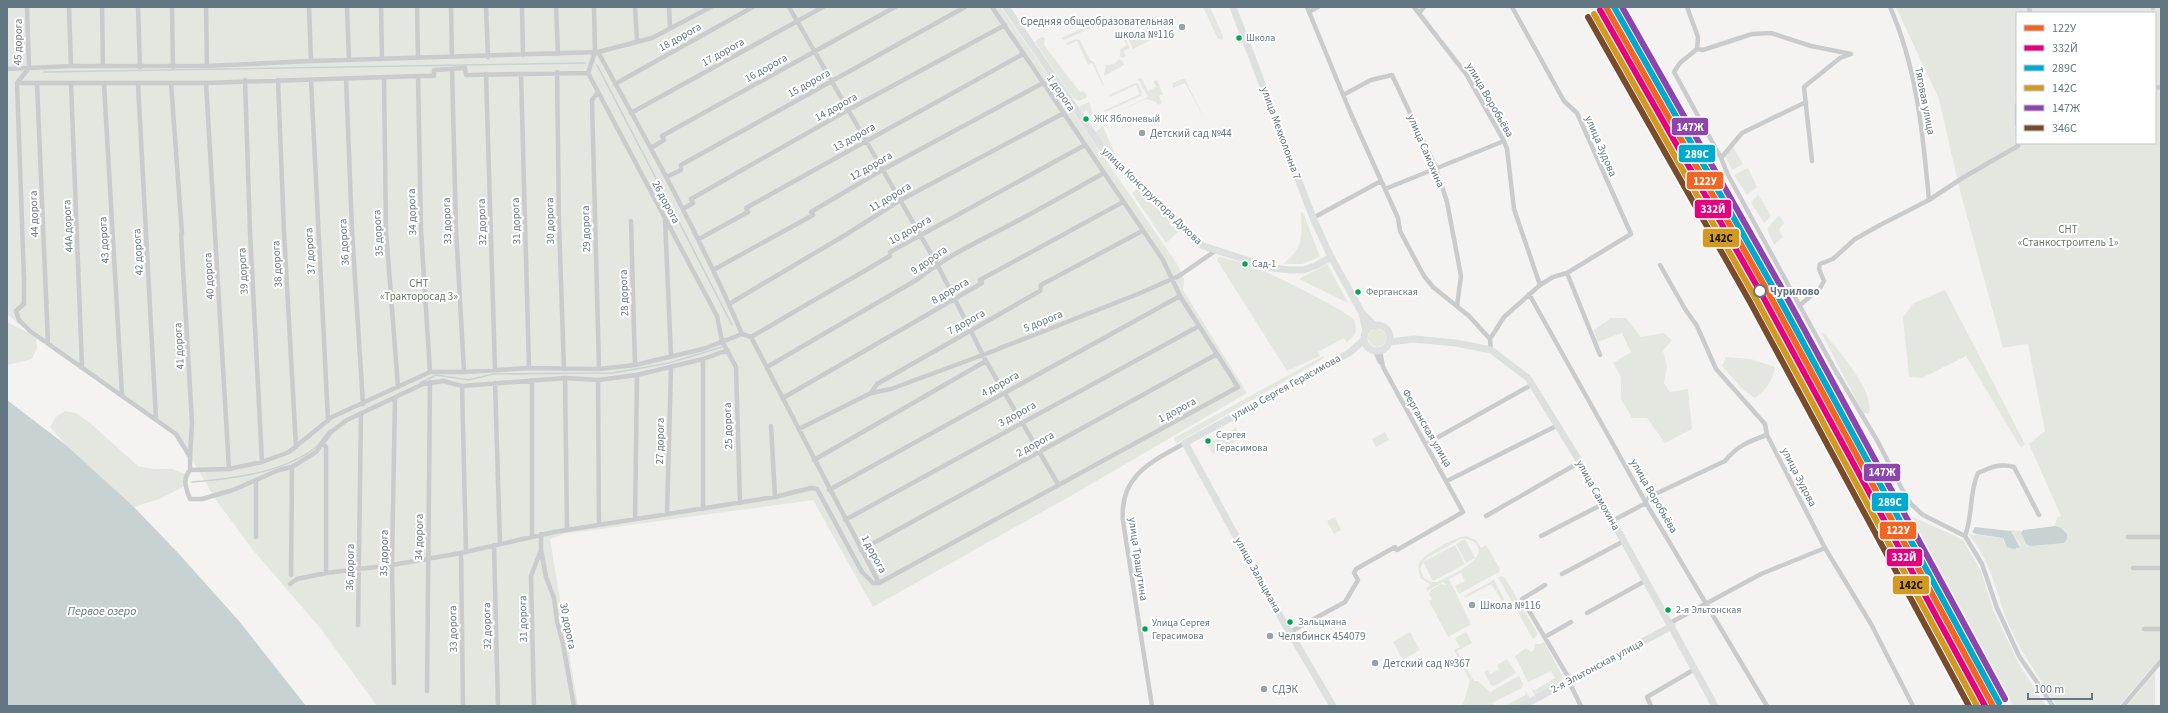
<svg xmlns="http://www.w3.org/2000/svg" width="2168" height="713" font-family="'Source Sans 3',sans-serif">
	<style>
		.green { fill: #e4e6e0; fill-rule: evenodd }
		.water { fill: #c8d2d3 }
		.lines { fill: none; stroke-linecap: round; stroke-linejoin: round }
		.stream { stroke: #c8d2d3; stroke-width: 1.5 }
		.street { stroke: #cacbcc; stroke-width: 4.5 }
		.secondary { stroke: #dedfdf; stroke-width: 7 }
		.rail { stroke: #bfc1c2; stroke-width: 1.5; stroke-dasharray: 6 3; stroke-linecap: butt }
		.rail-1-casing { stroke: #fff; stroke-width: 9 }
		.rail-2-casing { stroke: #fff; stroke-width: 9 }
		.rail-3-casing { stroke: #fff; stroke-width: 9 }
		.rail-4-casing { stroke: #fff; stroke-width: 9 }
		.rail-5-casing { stroke: #fff; stroke-width: 9 }
		.rail-6-casing { stroke: #fff; stroke-width: 9 }
		.rail-1 { stroke: #f26522; stroke-width: 6 }
		.rail-2 { stroke: #e5007d; stroke-width: 6 }
		.rail-3 { stroke: #00a9ce; stroke-width: 6 }
		.rail-4 { stroke: #d29a20; stroke-width: 6 }
		.rail-5 { stroke: #8e44ad; stroke-width: 6 }
		.rail-6 { stroke: #7a4b2a; stroke-width: 6 }
		.poi-dot { fill: #96a2a9; stroke: #fff; stroke-width: 1.5 }
		.bus-dot { fill: #00a651; stroke: #fff; stroke-width: 1.5 }
		.stop-dot { fill: #fff; stroke: #637782; stroke-width: 2 }
		.labels { text-anchor: middle; dominant-baseline: central; stroke-width: 4; stroke-linejoin: round; paint-order: stroke }
		.bus-label { font-size: 10px; fill: #637782; stroke: #fff; text-anchor: start }
		.poi-label { font-size: 11px; fill: #637782; stroke: #fff; text-anchor: start }
		.street-label { font-size: 11px; fill: #637782; stroke: #fff }
		.park-label { font-size: 11px; fill: #697962; stroke: #fff }
		.stop-label { font-size: 11px; font-weight: bold; fill: #637782; stroke: #fff; text-anchor: start }
		.water-label { font-size: 12px; font-style: italic; fill: #5f797f; stroke: #fff }
		.line-badge { stroke: #fff; stroke-width: 1.5 }
		.badge-label { font-size: 11px; text-anchor: middle; font-weight: bold; fill: #fff }
		.pale-badge-label { font-size: 11px; text-anchor: middle; font-weight: bold; fill: #111 }
	</style>
	<rect width="100%" height="100%" fill="#f4f3f2"/>
	<path class="green" d="M7 7H1001C1060 94 1120 180 1179 267L1184 279 1183 290 1247 393 1076 493 873 607 813 500 564 534 550 539 578 706H377L321 629 253 550 216 500 185 448 171 433 36 338 37 348 32 359 7 365V322L31 334 7 314Z
		M1203 7H1210L1223 36V40L1218 39Z
		M1896 7H2161V657L2119 706H2057C2039 677 2019 650 2006 618 1995 589 1990 558 1968 534L2003 538 2004 544 2020 547V544L2010 530 2021 531 2025 544 2030 546 2061 528 2055 526 2057 517 2061 516 2029 444 2045 431 2028 344 2003 348 1959 187 1939 99ZM2017 13H2155V143H2017Z
		M1100 13 1106 18 1104 22 1064 40 1061 38 1102 20Z
		M1147 30 1151 40 1133 49 1128 39Z
		M1132 32 1133 34 1125 38 1130 48 1124 51 1126 56 1123 58 1120 57V49L1127 45 1123 38 1117 40 1115 36 1116 35 1119 38Z
		M1041 37 1045 38 1044 45 1080 92 1083 91 1087 95 1086 98 1079 101 1073 98 1035 42Z
		M1076 39 1080 40 1090 60 1094 62 1104 86H1103L1092 63 1088 65 1077 41 1067 45 1066 43Z
		M1119 59 1123 61 1124 65 1104 76 1106 65 1114 64Z
		M1140 78 1142 79 1148 91 1156 87 1153 81 1157 80 1163 94 1159 96 1162 103 1158 105 1156 102 1146 99 1111 115 1148 97 1138 79Z
		M1182 79H1185L1205 120 1185 83 1173 88V83Z
		M1135 83H1138L1142 93 1141 96 1105 112 1103 111 1140 94 1136 85 1110 97 1109 95Z
		M1089 102 1093 114 1090 116 1087 110 1083 112 1080 110V106Z
		M1103 126 1117 159 1093 134Z
		M1733 147 1743 164 1732 170 1725 156Z
		M1748 168 1757 187 1747 195 1734 175Z
		M1139 187 1179 231 1166 243 1132 193Z
		M1758 194 1771 216 1764 223 1751 203Z
		M1301 212H1303L1320 257 1302 264H1283C1304 247 1302 237 1301 212Z
		M1779 215 1784 223 1779 230 1783 237 1774 245 1767 229Z
		M1219 257C1250 262 1279 278 1307 292 1323 301 1340 308 1354 320 1358 331 1356 334 1347 342L1344 338 1318 352 1320 356 1287 371 1217 260Z
		M1327 264 1348 303 1299 279Z
		M1945 290 2025 444 2021 448 1966 356 1922 378 1909 377 1903 317 1914 303Z
		M1611 318H1626L1641 337 1664 333 1672 340 1663 351 1667 366 1664 383 1670 392 1688 389 1692 429 1665 443 1647 418H1632L1621 399V377L1613 363 1631 352 1622 333 1597 342 1594 330Z
		M1368 338a9 9 0 1 1 18 0a9 9 0 1 1-18 0Z
		M1821 332 1826 335C1839 352 1875 391 1869 413H1863Z
		M1323 356 1324 358 1308 368 1177 443 1174 440V438Z
		M1726 357 1751 359 1775 367C1773 379 1766 391 1755 398L1743 390 1722 366Z
		M65 411 76 413 89 422 138 466 154 469H173L185 474 183 487 159 499 134 507 66 445 50 427 56 417Z
		M1236 428 1241 438 1213 454 1207 444Z
		M1385 432 1389 440 1376 447 1372 439Z
		M1911 516 1963 540 1981 571 1993 610 2020 666 2046 706H2013Z
		M1335 517 1341 530 1334 534 1327 521Z
		M1466 536 1476 540 1481 548 1486 545 1500 569 1499 572 1459 594 1455 586 1465 581 1461 573 1449 579 1470 622V625L1448 637 1429 601 1432 599 1429 594 1431 590 1441 584 1447 585 1443 582 1427 591 1426 588 1431 585 1420 578 1418 565C1422 555 1454 537 1466 536ZM1461 539C1466 538 1471 539 1475 543 1491 560 1449 576 1437 582H1431L1424 578 1420 569 1425 559Z
		M1465 539 1475 558 1466 563 1456 544Z
		M1455 545 1465 564 1433 581 1423 562Z
		M1502 576 1505 578 1538 634 1534 639H1533L1498 577Z
		M1494 580 1504 599 1502 601 1491 584 1465 598 1472 613 1464 596Z
		M1410 632 1420 650 1403 660 1393 642Z
		M1466 632 1472 643 1457 651 1474 681H1478L1490 692 1519 676 1523 684 1522 688 1492 703 1494 706H1464L1463 704 1470 681 1454 650 1460 647 1455 638Z
		M1544 642 1562 675V681L1535 696 1531 688 1535 690 1555 678 1551 671 1528 682 1515 656 1526 648 1531 652 1534 650 1535 644H1540Z
		M1507 659 1516 673 1494 686 1491 685 1484 672 1488 670 1490 674 1499 670 1497 665Z
		M2155 672V706H2127Z
		M1526 691 1530 698 1516 706H1505L1525 695Z"/>
	<path class="water" d="M7 400 66 445 134 507 180 555 239 621 306 706H7Z
		M2055 526 2061 528 2067 534V539L2064 543 2030 546 2026 544 2021 533 2023 530Z
		M1975 527 2011 531 2020 547 2014 549 2007 547 2003 538 1976 534 1972 532Z"/>
	<g class="lines">
		<path class="stream" d="M597 65 673 211
			M44 72 585 63
			M677 218 732 325
			M420 383 436 375 469 380 493 374 613 373 669 363 722 347
			M192 482C231 479 284 473 316 447 322 442 324 435 330 430"/>
		<path class="street" d="M27 7 29 68 17 83 24 279V304L16 311 19 320 30 331 176 434 190 457V470L229 469 262 462 289 452 332 417 430 372H464L529 368 599 369 635 365 703 349 742 334
			M69 7 71 66
			M102 7 103 65
			M138 7 140 67
			M172 7 173 67
			M206 7 207 66
			M309 7 311 61
			M347 7 349 60
			M381 7 382 59
			M417 7 418 58
			M451 7 452 57
			M486 7 488 57
			M522 7 523 55
			M556 7 558 54
			M635 7 637 40
			M669 7 670 27
			M789 7 937 264 986 361 1058 484
			M1307 7 1351 114 1398 218 1400 231 1424 276 1433 287 1469 316 1490 339 1491 350
			M1414 7 1466 74 1504 141 1507 149 1514 209 1540 285
			M1687 7 1698 37 1697 49 1680 63 1674 72 1721 158 1728 175 1835 370 1878 442 1903 491 1911 504 1923 515 1965 536 1982 564 1997 608 2019 656 2053 706
			M1890 7C1917 68 1923 135 1929 200
			M2029 7 2030 13
			M2153 7V8
			M1309 12 1318 7
			M1419 13 1424 7
			M1697 49 1703 50 1752 34 1771 33 1811 46 1851 54
			M598 52 652 38 711 7
			M7 69 71 66H207L311 61 598 52C649 144 700 236 742 334L751 337 879 583 1238 387 1180 296 1163 260 992 7
			M452 69 456 228 464 372
			M557 72 559 224 564 369
			M588 73 717 316 722 341 736 367 740 503
			M588 73 595 52 594 7
			M486 74 495 370
			M521 74 529 368
			M418 76 421 230 430 372
			M384 77 386 231 398 387
			M346 78 352 230 363 404
			M245 80 250 232 262 462
			M278 80 284 232 296 447
			M311 80 328 421
			M17 83H206L418 76H434V70L465 68 466 75 588 73
			M37 83 48 344
			M71 83 82 367
			M171 83 182 234
			M206 83 229 469
			M104 84 122 395
			M138 84 156 419
			M615 84 753 7
			M2155 88 2161 87
			M598 92 592 100 599 369
			M1343 95 1371 80 1392 75 1436 168 1447 202 1461 276 1457 306
			M2017 105V124
			M631 113 823 7
			M651 148 664 140 662 136 895 7
			M1721 158 1742 133 1806 102
			M1812 161 1804 87 1840 58 1851 54
			M666 177 681 170V165L965 7
			M1385 189 1504 141
			M683 209 693 203 691 199 848 110 1005 25
			M1313 218 1381 181
			M665 220 671 356
			M631 221 635 365
			M181 234 192 422 190 457
			M699 239 748 212 746 208 1023 54
			M1660 265 1685 309 1697 326 1716 369 1765 424 1767 435 1825 548 1871 624 1913 706
			M715 269 813 215 811 212 882 170 1043 83
			M1567 273 1600 355
			M1529 294 1646 503 1767 706
			M729 304 847 234 899 201 1064 113
			M1799 306 1820 288 1824 281 1819 269 1820 264 1833 259 1855 239 1882 224 1929 200 1964 177 2018 146V143
			M751 337 890 256V252L1085 145
			M1490 339 1504 317 1540 285 1553 277 1567 273 1631 234 1577 113 1564 101 1512 7
			M1375 351 1380 362
			M703 359V509
			M767 367 918 279C949 254 986 238 1021 219 1049 204 1077 188 1104 173
			M565 378 567 530
			M532 380V536
			M598 380 599 525
			M495 383 500 544
			M462 386 466 551
			M871 393 891 389 988 353 1138 294 1179 276 1215 251
			M783 398 982 283 980 280 1123 202
			M771 426 775 497
			M799 429 871 393 877 384 1040 291 1041 285 1142 231
			M323 444 326 447V573
			M1426 444 1533 384
			M814 460 986 361
			M190 470C182 480 186 488 190 499H202L233 490 279 470 292 467 316 452 331 432 347 420 423 384 443 381 462 386 565 378 598 380 637 375 703 359 728 350
			M256 481V537
			M1447 481 1558 425
			M829 490 1180 296
			M667 514 671 368
			M1486 516 1580 462
			M635 519 637 375
			M845 520 1199 326
			M1612 521 1646 503 1649 497 1725 461C1737 446 1749 441 1767 435
			M1541 536 1603 504
			M1965 536C1973 516 1969 492 1978 473 1991 467 2000 463 2014 467L2039 515
			M2128 537H2161
			M494 545 498 706
			M541 550 546 577 554 598 557 621 563 644 574 706
			M861 550 1217 354
			M461 553 463 706
			M2133 568H2161
			M1562 574 1624 541
			M291 575 292 467
			M290 584 297 579 326 573 392 565 461 553 554 532 775 497 811 488 817 489 862 572 873 583H879
			M1545 585 1522 599 1570 680 1571 686 1581 706
			M1587 613 1645 581
			M1670 623 1761 574 1825 548
			M358 625 361 413
			M2144 629H2161
			M1290 632 1345 602 1358 580 1354 573 1356 569 1395 547 1397 550 1463 512 1383 367 1380 351
			M1545 637 1571 622
			M394 683 392 565 395 398
			M427 691 430 382
			M534 706 531 576 541 550V534
			M1152 706 1123 521C1119 476 1151 462 1185 443
			M1651 706 1647 697 1695 669
			M2123 706 2161 661"/>
		<path class="secondary" d="M1006 7 1103 149 1165 208 1189 235 1203 246 1272 268 1290 270H1303L1315 266 1331 257
			M1233 7 1313 218 1331 257 1362 313 1375 326
			M1362 313 1366 331
			M1364 338a13 13 0 1 1 26 0a13 13 0 1 1-26 0Z
			M1390 342 1414 339 1456 343 1491 350 1528 378 1580 462 1715 706
			M1333 706 1272 602 1185 443 1349 353 1364 340
			M1522 706 1672 626"/>
		<path class="rail" d="M1598 7 1985 706
			M1609 7 1724 206 1865 461 1997 706"/>
		<defs>
			<path id="rail-1" d="M1606 7 1768 292 1993 706"/>
			<path id="rail-2" d="M1600 10 1762 295 1985 706"/>
			<path id="rail-3" d="M1614 7 1774 289 1999 703"/>
			<path id="rail-4" d="M1594 14 1756 299 1977 706"/>
			<path id="rail-5" d="M1622 7 1780 285 2005 699"/>
			<path id="rail-6" d="M1588 17 1750 302 1969 706"/>
		</defs>
		<use href="#rail-1" class="rail-1-casing"/>
		<use href="#rail-2" class="rail-2-casing"/>
		<use href="#rail-3" class="rail-3-casing"/>
		<use href="#rail-4" class="rail-4-casing"/>
		<use href="#rail-5" class="rail-5-casing"/>
		<use href="#rail-6" class="rail-6-casing"/>
		<use href="#rail-1" class="rail-1"/>
		<use href="#rail-2" class="rail-2"/>
		<use href="#rail-3" class="rail-3"/>
		<use href="#rail-4" class="rail-4"/>
		<use href="#rail-5" class="rail-5"/>
		<use href="#rail-6" class="rail-6"/>
	</g>
	<g class="poi-dot">
		<circle cx="1182" cy="27" r="4"/>
		<circle cx="1142" cy="133" r="4"/>
		<circle cx="1472" cy="605" r="4"/>
		<circle cx="1270" cy="636" r="4"/>
		<circle cx="1375" cy="663" r="4"/>
		<circle cx="1264" cy="689" r="4"/>
	</g>
	<g class="bus-dot">
		<circle cx="1239" cy="38" r="3.5"/>
		<circle cx="1086" cy="119" r="3.5"/>
		<circle cx="1245" cy="264" r="3.5"/>
		<circle cx="1358" cy="292" r="3.5"/>
		<circle cx="1208" cy="441" r="3.5"/>
		<circle cx="1668" cy="610" r="3.5"/>
		<circle cx="1290" cy="622" r="3.5"/>
		<circle cx="1145" cy="629" r="3.5"/>
	</g>
	<circle class="stop-dot" cx="1760" cy="291" r="6"/>
	<g class="labels">
		<g class="bus-label">
			<text x="1246" y="38">Школа</text>
			<text x="1094" y="119">ЖК Яблоневый</text>
			<text x="1252" y="264">Сад-1</text>
			<text x="1366" y="292">Ферганская</text>
			<text x="1216" y="435">Сергея<tspan x="1216" dy="13">Герасимова</tspan></text>
			<text x="1676" y="610">2-я Эльтонская</text>
			<text x="1298" y="622">Зальцмана</text>
			<text x="1152" y="623">Улица Сергея<tspan x="1152" dy="13">Герасимова</tspan></text>
		</g>
		<g class="poi-label">
			<text x="1174" y="21" text-anchor="end">Средняя общеобразовательная<tspan x="1174" dy="13">школа №116</tspan></text>
			<text x="1150" y="133">Детский сад №44</text>
			<text x="1480" y="605">Школа №116</text>
			<text x="1278" y="636">Челябинск 454079</text>
			<text x="1383" y="663">Детский сад №367</text>
			<text x="1272" y="689">СДЭК</text>
		</g>
		<g class="street-label">
			<text transform="translate(680 37) rotate(-29)">18 дорога</text>
			<text transform="translate(18 42) rotate(-89)">45 дорога</text>
			<text transform="translate(723 52) rotate(-29)">17 дорога</text>
			<text transform="translate(766 68) rotate(-29)">16 дорога</text>
			<text transform="translate(809 83) rotate(-29)">15 дорога</text>
			<text transform="translate(1061 93) rotate(56)">1 дорога</text>
			<text transform="translate(1490 100) rotate(60)">улица Воробьёва</text>
			<text transform="translate(1925 101) rotate(79)">Тяговая улица</text>
			<text transform="translate(836 107) rotate(-29)">14 дорога</text>
			<text transform="translate(1281 133) rotate(70)">улица Мехколонна 7</text>
			<text transform="translate(854 137) rotate(-29)">13 дорога</text>
			<text transform="translate(1601 146) rotate(67)">улица Зудова</text>
			<text transform="translate(1426 151) rotate(67)">улица Самохина</text>
			<text transform="translate(871 166) rotate(-30)">12 дорога</text>
			<text transform="translate(1152 196) rotate(44)">улица Конструктора Духова</text>
			<text transform="translate(890 197) rotate(-31)">11 дорога</text>
			<text transform="translate(666 202) rotate(62)">26 дорога</text>
			<text transform="translate(412 212) rotate(-92)">34 дорога</text>
			<text transform="translate(34 214) rotate(-92)">44 дорога</text>
			<text transform="translate(447 221) rotate(-92)">33 дорога</text>
			<text transform="translate(516 221) rotate(-92)">31 дорога</text>
			<text transform="translate(550 221) rotate(-91)">30 дорога</text>
			<text transform="translate(482 222) rotate(-92)">32 дорога</text>
			<text transform="translate(68 226) rotate(-93)">44А дорога</text>
			<text transform="translate(586 229) rotate(-92)">29 дорога</text>
			<text transform="translate(910 230) rotate(-30)">10 дорога</text>
			<text transform="translate(378 233) rotate(-93)">35 дорога</text>
			<text transform="translate(104 240) rotate(-93)">43 дорога</text>
			<text transform="translate(344 242) rotate(-93)">36 дорога</text>
			<text transform="translate(310 251) rotate(-93)">37 дорога</text>
			<text transform="translate(138 252) rotate(-93)">42 дорога</text>
			<text transform="translate(929 260) rotate(-35)">9 дорога</text>
			<text transform="translate(277 264) rotate(-93)">38 дорога</text>
			<text transform="translate(243 271) rotate(-93)">39 дорога</text>
			<text transform="translate(209 276) rotate(-93)">40 дорога</text>
			<text transform="translate(950 291) rotate(-30)">8 дорога</text>
			<text transform="translate(624 293) rotate(-92)">28 дорога</text>
			<text transform="translate(1043 321) rotate(-22)">5 дорога</text>
			<text transform="translate(966 322) rotate(-29)">7 дорога</text>
			<text transform="translate(179 346) rotate(-93)">41 дорога</text>
			<text transform="translate(1000 384) rotate(-29)">4 дорога</text>
			<text transform="translate(1286 387) rotate(-29)">улица Сергея Герасимова</text>
			<text transform="translate(1177 410) rotate(-28)">1 дорога</text>
			<text transform="translate(1017 414) rotate(-29)">3 дорога</text>
			<text transform="translate(728 426) rotate(-92)">25 дорога</text>
			<text transform="translate(1427 428) rotate(60)">Ферганская улица</text>
			<text transform="translate(660 441) rotate(-89)">27 дорога</text>
			<text transform="translate(1035 444) rotate(-29)">2 дорога</text>
			<text transform="translate(1799 477) rotate(63)">улица Зудова</text>
			<text transform="translate(1598 495) rotate(61)">улица Самохина</text>
			<text transform="translate(1654 496) rotate(60)">улица Воробьёва</text>
			<text transform="translate(419 537) rotate(-89)">34 дорога</text>
			<text transform="translate(384 553) rotate(-89)">35 дорога</text>
			<text transform="translate(874 554) rotate(62)">1 дорога</text>
			<text transform="translate(1138 559) rotate(82)">улица Трашутина</text>
			<text transform="translate(350 567) rotate(-89)">36 дорога</text>
			<text transform="translate(1258 575) rotate(61)">улица Зальцмана</text>
			<text transform="translate(523 619) rotate(-91)">31 дорога</text>
			<text transform="translate(487 626) rotate(-91)">32 дорога</text>
			<text transform="translate(568 626) rotate(79)">30 дорога</text>
			<text transform="translate(453 629) rotate(-91)">33 дорога</text>
			<text transform="translate(1597 666) rotate(-28)">2-я Эльтонская улица</text>
		</g>
		<g class="park-label">
			<text x="2068" y="229">СНТ<tspan x="2068" dy="13">«Станкостроитель 1»</tspan></text>
			<text x="419" y="283">СНТ<tspan x="419" dy="13">«Тракторосад 3»</tspan></text>
		</g>
		<g class="stop-label">
			<text x="1770" y="291">Чурилово</text>
		</g>
		<g class="water-label">
			<text x="102" y="611">Первое озеро</text>
		</g>
	</g>
	<g class="line-badge">
		<rect x="1671" y="117" width="38" height="19" rx="4" fill="#8e44ad"/>
		<rect x="1678" y="144" width="38" height="19" rx="4" fill="#00a9ce"/>
		<rect x="1686" y="171" width="38" height="19" rx="4" fill="#f26522"/>
		<rect x="1694" y="199" width="38" height="20" rx="4" fill="#e5007d"/>
		<rect x="1702" y="228" width="38" height="20" rx="4" fill="#d29a20"/>
		<rect x="1863" y="463" width="38" height="19" rx="4" fill="#8e44ad"/>
		<rect x="1871" y="492" width="38" height="20" rx="4" fill="#00a9ce"/>
		<rect x="1879" y="521" width="38" height="19" rx="4" fill="#f26522"/>
		<rect x="1886" y="548" width="37" height="19" rx="4" fill="#e5007d"/>
		<rect x="1892" y="575" width="38" height="20" rx="4" fill="#d29a20"/>
	</g>
	<g class="badge-label">
		<text x="1690" y="131">147Ж</text>
		<text x="1697" y="158">289С</text>
		<text x="1705" y="185">122У</text>
		<text x="1713" y="213">332Й</text>
		<text x="1882" y="476">147Ж</text>
		<text x="1890" y="506">289С</text>
		<text x="1898" y="534">122У</text>
		<text x="1904" y="561">332Й</text>
	</g>
	<g class="pale-badge-label">
		<text x="1721" y="242">142С</text>
		<text x="1911" y="589">142С</text>
	</g>
	<rect width="2168" height="713" fill="none" stroke="#637782" stroke-width="16"/>
	<rect x="2016" y="12" width="140" height="132" fill="#ffffff" stroke="#c1c9cd"/>
	<rect x="2024" y="25" width="20" height="6" fill="#f26522" stroke="#c1c9cd"/>
	<text x="2052" y="32" font-size="12" fill="#637782">122У</text>
	<rect x="2024" y="45" width="20" height="6" fill="#e5007d" stroke="#c1c9cd"/>
	<text x="2052" y="52" font-size="12" fill="#637782">332Й</text>
	<rect x="2024" y="65" width="20" height="6" fill="#00a9ce" stroke="#c1c9cd"/>
	<text x="2052" y="72" font-size="12" fill="#637782">289С</text>
	<rect x="2024" y="85" width="20" height="6" fill="#d29a20" stroke="#c1c9cd"/>
	<text x="2052" y="92" font-size="12" fill="#637782">142С</text>
	<rect x="2024" y="105" width="20" height="6" fill="#8e44ad" stroke="#c1c9cd"/>
	<text x="2052" y="112" font-size="12" fill="#637782">147Ж</text>
	<rect x="2024" y="125" width="20" height="6" fill="#7a4b2a" stroke="#c1c9cd"/>
	<text x="2052" y="132" font-size="12" fill="#637782">346С</text>
	<path d="M2028 693v6h64v-6" fill="none" stroke="#637782" stroke-width="2"/>
	<text x="2034" y="693" font-size="12" fill="#637782" stroke="#ffffff" stroke-width="3" paint-order="stroke">100 m</text>
</svg>
